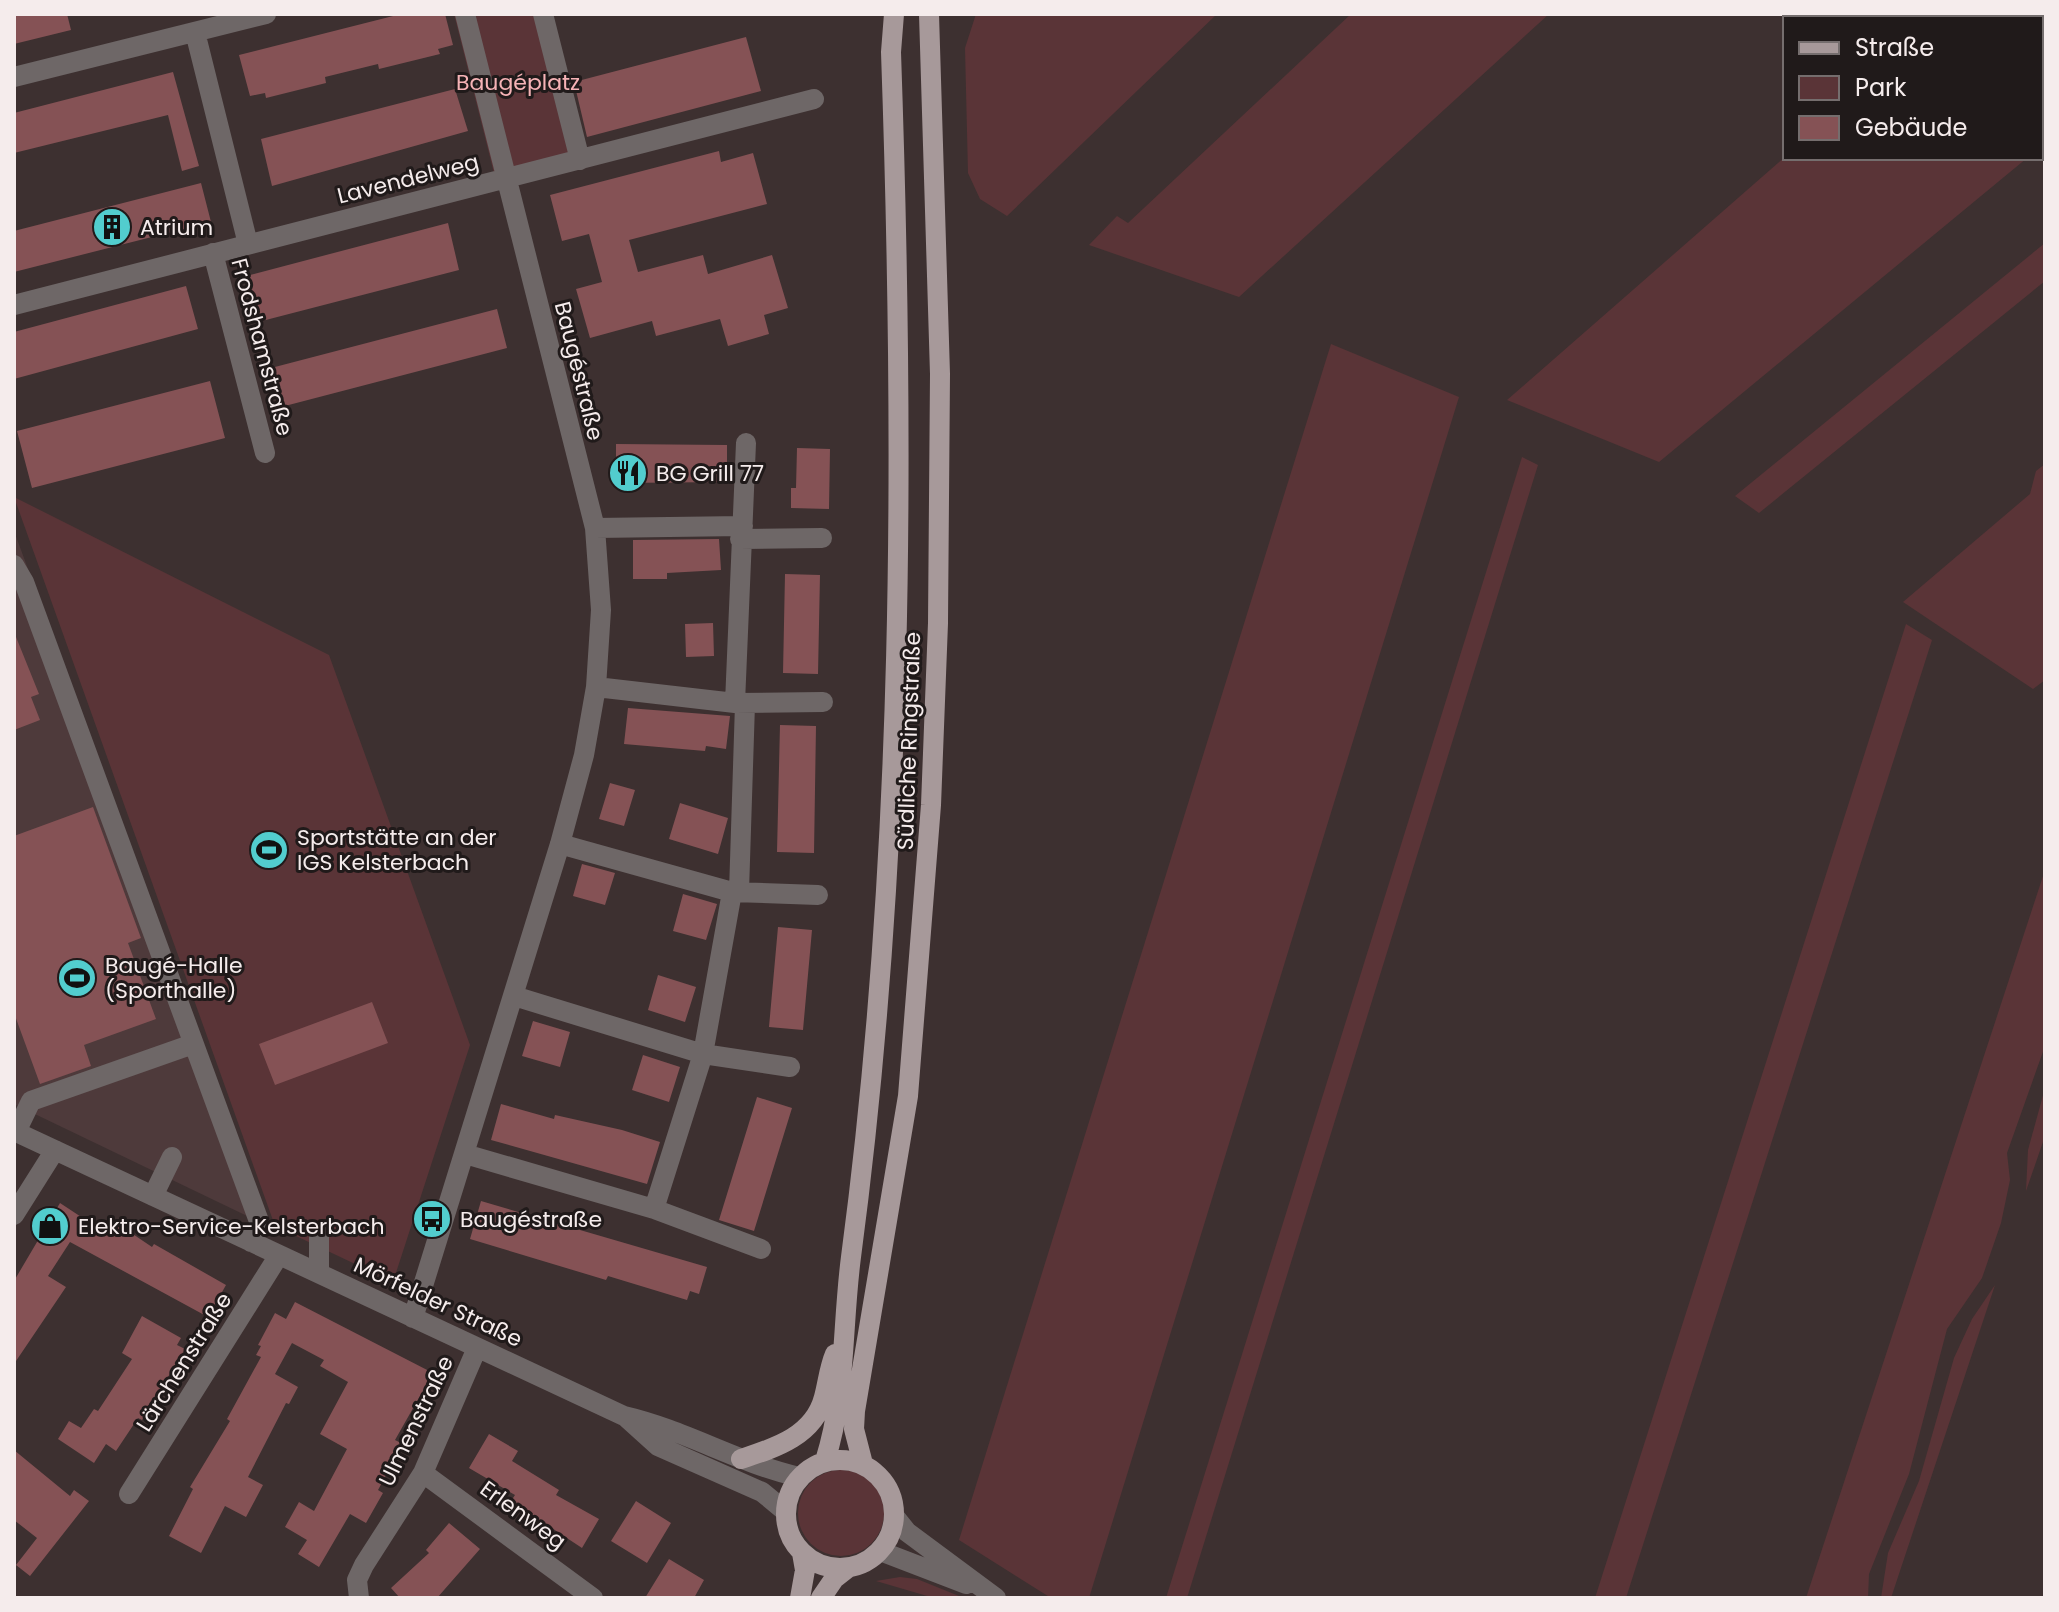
<svg xmlns="http://www.w3.org/2000/svg" width="2059" height="1612" font-family="Poppins,sans-serif">
	<style>
		.built { fill: #4e3a3b }
		.green { fill: #5a3437 }
		.building { fill: #855255 }
		.lines { fill: none; stroke-linecap: round; stroke-linejoin: round }
		.minor { stroke: #6e6767; stroke-width: 20 }
		.major { stroke: #a7999a; stroke-width: 20 }
		.labels { text-anchor: middle; dominant-baseline: central; stroke-width: 6; stroke-linejoin: round; paint-order: stroke }
		.park-label { font-size: 22px; fill: #f6b3b6; stroke: #201a1a }
		.street-label { font-size: 22px; fill: #f5ecec; stroke: #201a1a }
		.poi-label { font-size: 22px; fill: #f5ecec; stroke: #201a1a; text-anchor: start }
	</style>
	<rect width="100%" height="100%" fill="#3d3030"/>
	<path class="built" d="M14 531 270 1227 14 1104Z"/>
	<path class="green" d="M454 14H548L583 150 494 173Z
		M976 14H1217L1007 216 980 199 968 173 965 48Z
		M1351 14H1549L1239 297 1089 245 1117 216 1128 223Z
		M1949 14H2045V143L2041 146V18H1944Z
		M1785 157 2027 158 1659 462 1507 400Z
		M2045 243V281L1759 513 1735 496Z
		M1331 344 1459 397 1089 1598H1051L959 1540Z
		M1522 457 1538 465 1187 1598H1166Z
		M2045 464V680L2033 689 1903 602 2030 494 2036 471Z
		M14 497 329 655 470 1045 393 1282 275 1226Z
		M1906 624 1932 640 1626 1598H1595Z
		M2045 870V1046L2007 1153 2010 1180 2001 1223 1982 1278 1947 1329 1909 1474 1869 1574 1868 1598H1806Z
		M2045 1088V1136L2026 1191 2028 1150Z
		M1995 1285 1891 1598H1881L1888 1553 1919 1481 1954 1358 1972 1319Z
		M798 1513a43 43 0 1 1 86 0a43 43 0 1 1-86 0Z
		M900 1577 917 1579 964 1598H934L876 1581Z"/>
	<path class="building" d="M14 14H67L71 30 14 44Z
		M401 14H445L453 45 438 49 440 54 379 69 378 64 325 77 326 83 266 98 265 93 250 96 239 55Z
		M746 37 761 91 587 137 574 82Z
		M173 72 199 166 182 171 168 115 14 153V113Z
		M455 89 468 131 272 186 261 139Z
		M719 151 721 162 753 153 767 204 629 240 638 272 703 255 708 274 772 255 788 308 764 315 769 334 728 346 720 319 656 336 652 321 590 338 576 289 602 282 589 234 562 241 550 195Z
		M201 183 211 222 14 272V231Z
		M448 223 459 270 258 322 246 276Z
		M186 286 198 329 14 379V332Z
		M497 309 507 348 281 407 271 368Z
		M210 381 225 438 32 488 17 431Z
		M616 444 727 445V482L616 483Z
		M797 448 830 449 829 509 791 508V488H796Z
		M719 539 721 570 667 573V579H633V540Z
		M785 574 820 575 818 674 783 673Z
		M713 623 714 656 686 657 685 624Z
		M14 632 39 694 31 697 40 720 14 730Z
		M628 708 730 716 726 749 706 746 705 751 624 744Z
		M780 725 816 726 814 853 777 852Z
		M610 783 635 790 624 826 599 819Z
		M680 803 728 818 718 854 669 839Z
		M93 807 141 938 128 943 156 1019 84 1045 91 1066 40 1084 14 1013V836Z
		M582 864 615 873 605 905 573 896Z
		M683 894 717 904 706 940 673 931Z
		M778 927 812 930 803 1030 769 1027Z
		M658 975 696 987 685 1022 648 1010Z
		M372 1002 388 1043 275 1085 259 1044Z
		M533 1021 570 1032 560 1067 522 1056Z
		M643 1055 680 1067 669 1102 632 1090Z
		M757 1097 792 1108 754 1231 719 1220Z
		M501 1104 554 1119 555 1115 622 1130 660 1142 647 1184 491 1140Z
		M481 1201 707 1267 699 1294 690 1291 687 1300 608 1276 606 1280 470 1239Z
		M60 1203 107 1234 115 1222 152 1247 154 1244 226 1285 208 1317 70 1242 48 1276 66 1287 14 1364V1281Z
		M295 1302 433 1373 395 1440 403 1444 378 1490 383 1493 366 1523 350 1514 319 1567 298 1554 307 1540 285 1527 299 1502 314 1511 347 1449 320 1434 348 1382 320 1366 324 1360 292 1343 275 1374 298 1387 289 1404 286 1403 248 1477 263 1485 246 1517 225 1506 201 1553 169 1536 193 1489 190 1487 230 1421 227 1419 261 1357 256 1355 261 1346 258 1345 275 1313 286 1319Z
		M142 1316 181 1338 177 1345 185 1349 142 1420 138 1418 116 1451 106 1444 94 1463 58 1439 69 1421 81 1428 94 1409 98 1411 132 1359 122 1353Z
		M489 1434 518 1451 512 1461 559 1490 556 1495 599 1519 582 1548 511 1501 515 1495 469 1468Z
		M14 1450 70 1496 74 1490 89 1501 30 1576 16 1565 37 1538 14 1520Z
		M636 1501 671 1523 647 1563 611 1541Z
		M449 1523 480 1549 437 1598H400L391 1588 429 1553 426 1550Z
		M669 1559 704 1580 694 1598H645Z"/>
	<g class="lines">
		<path class="minor" d="M543 14 580 160
			M195 32 248 244
			M14 77 266 14
			M213 253 265 453
			M14 305 814 99
			M595 528 743 526
			M740 539 822 538
			M14 565 24 582 260 1224 251 1242
			M596 687 735 703 823 702
			M735 703 746 443
			M560 844 732 892 703 1054 654 1209
			M732 892 818 895
			M739 892 745 704
			M514 996 703 1054 790 1067
			M14 1131 624 1416C685 1430 738 1463 799 1477
			M16 1132 31 1101 193 1044
			M465 1154 654 1209 761 1249
			M153 1196 172 1157
			M14 1215 55 1150
			M319 1273V1232
			M413 1318 560 844 584 755 596 687 601 610 595 528 465 14
			M627 1418 658 1446 762 1492 785 1511
			M423 1473 593 1598
			M129 1494 279 1255
			M895 1517 907 1532 996 1598
			M880 1551 966 1584
			M359 1598 357 1580 364 1565 423 1473 477 1348"/>
		<path class="major" d="M741 1459C775 1448 814 1436 824 1397 828 1382 829 1368 835 1354
			M786 1514a54 54 0 1 1 108 0a54 54 0 1 1-108 0Z
			M825 1461C846 1395 842 1326 851 1257 904 858 905 454 891 52L894 14
			M863 1464 854 1429 855 1411 908 1096 931 805 938 623 940 374 929 14
			M800 1598 805 1570 802 1553
			M821 1598 834 1579 848 1568"/>
	</g>
	<defs>
		<symbol id="building-disc" viewBox="-11 -11 22 22"><circle r="9.5" fill="#52cdce" stroke="#201a1a"/><path d="M-4-6H4V6H1V3H-1V6H-4ZM-2.5-4.3h1.7v1.8h-1.7ZM.8-4.3h1.7v1.8H.8ZM-2.5-1h1.7V.8h-1.7ZM.8-1h1.7V.8H.8Z" fill="#111"/></symbol>
		<symbol id="restaurant-disc" viewBox="-11 -11 22 22"><circle r="9.5" fill="#52cdce" stroke="#201a1a"/><path d="M-5-6h1v4h1v-4h1v4h1v-4h1v5L-1.5 .5V6h-2V.5L-5-1ZM5-6V6H3V1.5H1.5Q1.5-4 5-6Z" fill="#111"/></symbol>
		<symbol id="stadium-disc" viewBox="-11 -11 22 22"><circle r="9.5" fill="#52cdce" stroke="#201a1a"/><path d="M0-5a6.5 5 0 1 0 0 10a6.5 5 0 1 0 0-10ZM-3.5-1.8h7v3.6h-7Z" fill="#111"/></symbol>
		<symbol id="bus-disc" viewBox="-11 -11 22 22"><circle r="9.5" fill="#52cdce" stroke="#201a1a"/><path d="M-5-6H5V4H4V6H2V4H-2V6H-4V4H-5ZM-3.5-4V0h7V-4ZM-3.5 1.2v1.5H-2V1.2ZM2 1.2v1.5H3.5V1.2Z" fill="#111"/></symbol>
		<symbol id="shop-disc" viewBox="-11 -11 22 22"><circle r="9.5" fill="#52cdce" stroke="#201a1a"/><path d="M-5-2.5h2.3a2.7 3.5 0 0 1 5.4 0H5L5.5 6h-11ZM-1.5-2.5h3a1.5 2.3 0 0 0-3 0Z" fill="#111"/></symbol>
	</defs>
	<g fill-rule="evenodd">
		<use href="#building-disc" x="90" y="205" width="44" height="44"/>
		<use href="#restaurant-disc" x="606" y="451" width="44" height="44"/>
		<use href="#stadium-disc" x="247" y="828" width="44" height="44"/>
		<use href="#stadium-disc" x="55" y="956" width="44" height="44"/>
		<use href="#bus-disc" x="410" y="1197" width="44" height="44"/>
		<use href="#shop-disc" x="28" y="1204" width="44" height="44"/>
	</g>
	<g class="labels">
		<g class="park-label">
			<text x="518" y="82">Baugéplatz</text>
		</g>
		<g class="street-label">
			<text transform="translate(408 179) rotate(-14)">Lavendelweg</text>
			<text transform="translate(262 347) rotate(75)">Frodshamstraße</text>
			<text transform="translate(579 371) rotate(76)">Baugéstraße</text>
			<text transform="translate(909 741) rotate(-88)">Südliche Ringstraße</text>
			<text transform="translate(438 1302) rotate(25)">Mörfelder Straße</text>
			<text transform="translate(184 1362) rotate(-58)">Lärchenstraße</text>
			<text transform="translate(416 1421) rotate(-64)">Ulmenstraße</text>
			<text transform="translate(523 1515) rotate(36)">Erlenweg</text>
		</g>
		<g class="poi-label">
			<text x="140" y="227">Atrium</text>
			<text x="656" y="473">BG Grill 77</text>
			<text x="297" y="837">Sportstätte an der<tspan x="297" dy="25">IGS Kelsterbach</tspan></text>
			<text x="105" y="965">Baugé-Halle<tspan x="105" dy="25">(Sporthalle)</tspan></text>
			<text x="460" y="1219">Baugéstraße</text>
			<text x="78" y="1226">Elektro-Service-Kelsterbach</text>
		</g>
	</g>
	<rect width="2059" height="1612" fill="none" stroke="#f5ecec" stroke-width="32"/>
	<rect x="1783" y="16" width="260" height="144" fill="#201a1a" stroke="#756e6e" stroke-width="2"/>
	<rect x="1799" y="42" width="40" height="12" fill="#a7999a" stroke="#756e6e" stroke-width="2"/>
	<text x="1855" y="56" font-size="24" fill="#f5ecec">Straße</text>
	<rect x="1799" y="76" width="40" height="24" fill="#5a3437" stroke="#756e6e" stroke-width="2"/>
	<text x="1855" y="96" font-size="24" fill="#f5ecec">Park</text>
	<rect x="1799" y="116" width="40" height="24" fill="#855255" stroke="#756e6e" stroke-width="2"/>
	<text x="1855" y="136" font-size="24" fill="#f5ecec">Gebäude</text>
</svg>
